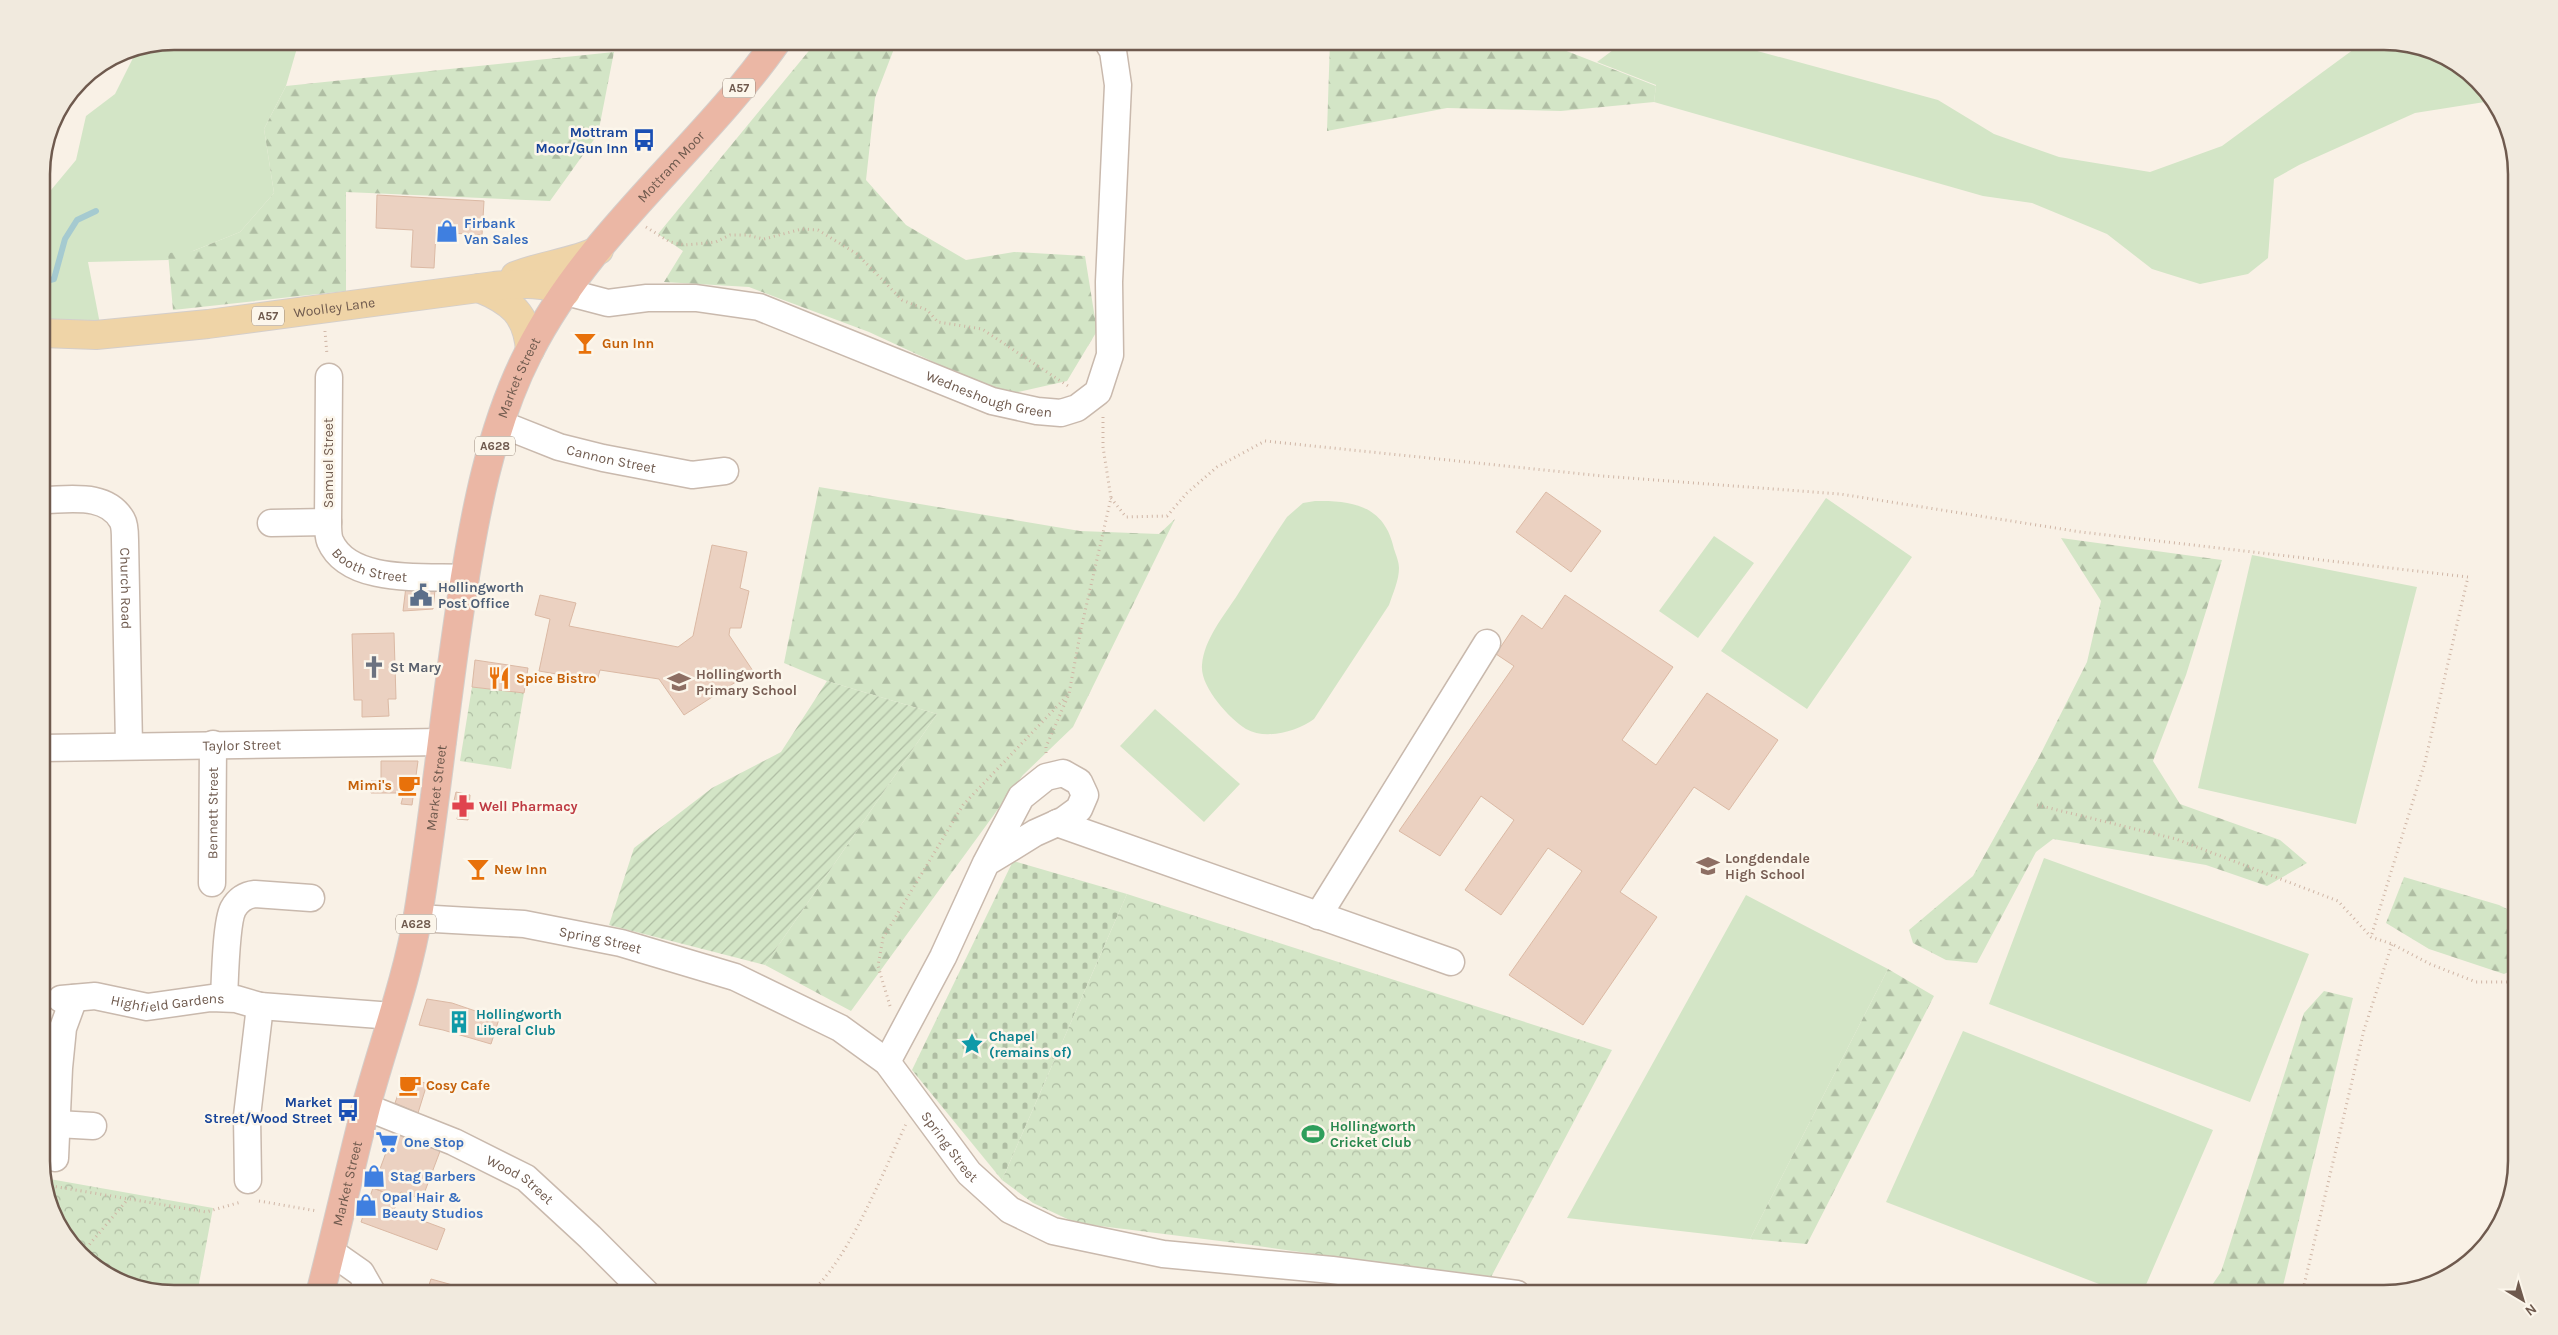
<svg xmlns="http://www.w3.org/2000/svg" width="2558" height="1335" font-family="Karla,sans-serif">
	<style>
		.grass { fill: #d3e5c6 }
		.forest { fill: url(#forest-firs) }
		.cemetery { fill: url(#cemetery-stones) }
		.park { fill: url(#park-crowns) }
		.garden { fill: url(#garden-furrows) }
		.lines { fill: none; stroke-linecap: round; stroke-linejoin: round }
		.stream { stroke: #a5cad0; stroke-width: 6 }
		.building { fill: #ebd1c1; stroke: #dbb9a4 }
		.minor-casing { stroke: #c9b9ad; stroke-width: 29 }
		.major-casing { stroke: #d4ceca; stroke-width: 30 }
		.highway-casing { stroke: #d4ceca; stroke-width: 30 }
		.path { stroke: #cfb5a5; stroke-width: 3; stroke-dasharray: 1 4; stroke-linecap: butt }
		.minor { stroke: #fff; stroke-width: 26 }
		.major { stroke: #efd4a7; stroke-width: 28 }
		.highway { stroke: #ebb7a5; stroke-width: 28 }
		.labels { text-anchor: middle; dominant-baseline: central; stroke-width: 5; stroke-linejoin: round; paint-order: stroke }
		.shield { fill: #fcf6eb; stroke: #99897d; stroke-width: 1 }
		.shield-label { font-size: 12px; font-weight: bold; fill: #6f5a4e }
		.transit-label { font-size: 14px; font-weight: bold; fill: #164399; stroke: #fcf6eb; text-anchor: end }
		.street-label { font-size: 14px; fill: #6f5a4e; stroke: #fcf6eb }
		.shop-label { font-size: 14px; font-weight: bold; fill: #366cbe; stroke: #fcf6eb; text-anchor: start }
		.food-label { font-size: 14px; font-weight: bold; fill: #c56008; stroke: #fcf6eb; text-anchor: start }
		.service-label { font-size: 14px; font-weight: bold; fill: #4e5e75; stroke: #fcf6eb; text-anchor: start }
		.worship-label { font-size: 14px; font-weight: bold; fill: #5b616d; stroke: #fcf6eb; text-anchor: start }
		.education-label { font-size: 14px; font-weight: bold; fill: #785e54; stroke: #fcf6eb; text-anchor: start }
		.health-label { font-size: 14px; font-weight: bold; fill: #be3a42; stroke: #fcf6eb; text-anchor: start }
		.culture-label { font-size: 14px; font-weight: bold; fill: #0d838f; stroke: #fcf6eb; text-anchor: start }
		.leisure-label { font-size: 14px; font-weight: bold; fill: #27864d; stroke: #fcf6eb; text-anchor: start }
		.rim { fill: none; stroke: #6f5a4e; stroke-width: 2.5 }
	</style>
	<defs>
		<pattern id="forest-firs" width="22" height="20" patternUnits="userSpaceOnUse" patternTransform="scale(1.25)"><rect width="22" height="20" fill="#d3e5c6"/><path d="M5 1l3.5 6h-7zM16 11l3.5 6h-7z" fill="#afbda3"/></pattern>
		<pattern id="cemetery-stones" width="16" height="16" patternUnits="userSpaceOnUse" patternTransform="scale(1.25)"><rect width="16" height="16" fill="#d3e5c6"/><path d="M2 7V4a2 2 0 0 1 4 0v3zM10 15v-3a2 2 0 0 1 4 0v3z" fill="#afbda3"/></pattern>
		<pattern id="park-crowns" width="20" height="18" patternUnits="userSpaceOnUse" patternTransform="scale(1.25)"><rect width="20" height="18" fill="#d3e5c6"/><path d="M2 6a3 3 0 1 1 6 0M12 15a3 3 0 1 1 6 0" fill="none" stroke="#afbda3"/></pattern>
		<pattern id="garden-furrows" width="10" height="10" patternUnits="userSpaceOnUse" patternTransform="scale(1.25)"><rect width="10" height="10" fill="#d3e5c6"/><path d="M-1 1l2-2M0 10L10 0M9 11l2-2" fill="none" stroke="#afbda3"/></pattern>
	</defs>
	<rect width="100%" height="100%" fill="#f9f1e6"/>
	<path class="grass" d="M174 41H299L286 86 264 129 274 193 240 232 193 251 168 260 88 262 100 324 42 322V193L51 190 76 160 86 116 115 94 138 48Z
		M1625 41H1720L1750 49 1938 100 1994 134 2059 157 2150 172 2222 146 2365 41H2385L2443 55 2490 96 2491 101 2415 113 2299 165 2274 179 2268 258 2248 274 2200 284 2152 269 2107 234 2032 203 1983 196 1654 102 1656 85 1597 62Z
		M1826 498 1912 557 1807 709 1721 651Z
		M1315 501C1355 500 1385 507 1394 549 1396 555 1399 562 1399 568 1399 580 1393 593 1389 605L1314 719C1297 732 1265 740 1246 729 1229 718 1200 687 1202 665 1204 639 1224 616 1238 594 1254 568 1270 542 1287 517L1303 503Z
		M1714 536 1754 563 1698 638 1659 611Z
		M2252 555 2417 587 2356 824 2198 788Z
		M1155 709 1240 784 1204 822 1120 746Z
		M2044 858 2309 954 2250 1102 1989 1004Z
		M1746 895 1888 969 1750 1239 1567 1218Z
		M1963 1031 2213 1130 2142 1294H2125L1886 1202Z"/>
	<path class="forest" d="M817 41H897L875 98 866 180 906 225 966 260 1014 252 1085 256 1097 331 1067 381 1005 395 869 332 749 287 664 282 683 251 658 234Z
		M1330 41H1541L1656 86 1654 102 1561 111 1447 108 1327 131Z
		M614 52 598 134 550 201 346 192V291L173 310 168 253 193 251 240 232 274 193 264 129 286 86Z
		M819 487 1080 531 1159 534 1175 519 1073 727 1023 775 851 1011 765 965 937 714 827 681 784 663Z
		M2061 538 2222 560 2186 675 2153 761 2180 804 2280 840 2307 863 2267 886 2206 865 2053 839 2036 852 1977 963 1946 960 1913 943 1909 930 1973 876 2039 757 2087 662 2101 601Z
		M2404 877 2499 905 2517 914V968L2504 974 2429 949 2386 923Z
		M1888 969 1934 996 1807 1244 1750 1239Z
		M2324 991 2353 998 2281 1294H2206L2221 1272 2304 1013Z"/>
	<path class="cemetery" d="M1013 861 1127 894 1002 1180 912 1070Z"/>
	<path class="park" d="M472 687 524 693 511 769 460 761Z
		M1127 894 1612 1050 1490 1279 1244 1244 1076 1223 1033 1203 1002 1180Z
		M44 1178 213 1208 197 1294H174L115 1280 63 1235Z"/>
	<path class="garden" d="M827 681 937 714 765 965 609 925 634 848 712 788 781 752Z"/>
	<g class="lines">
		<path class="stream" d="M42 282 54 279 65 239 77 220 96 211"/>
	</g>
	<path class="building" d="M377 195 484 201 482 235 436 232 434 268 411 267 413 230 376 228Z
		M1546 492 1601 531 1571 572 1516 532Z
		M712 545 747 552 740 588 749 591 741 628H730L729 635 753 671 684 715 659 679 600 670 597 681 539 671 550 619 535 615 540 595 576 603 569 626 678 647 693 636Z
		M407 578 436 580 433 609 403 611Z
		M1565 595 1673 667 1622 740 1656 765 1707 693 1778 740 1729 810 1694 787 1620 892 1657 917 1583 1025 1509 975 1582 871 1548 848 1501 915 1465 890 1514 820 1481 796 1440 856 1399 831 1514 666 1496 654 1522 615 1542 629Z
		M394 633 396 699H388L389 716 362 717V700H354L352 634Z
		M475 660 528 668 524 693 472 687Z
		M381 761H418L412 805 401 804 404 793H371V781H381Z
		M456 792 470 795 468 820 457 819 460 806 453 805Z
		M427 999 452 1003 499 1019 491 1044 443 1030 419 1025Z
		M405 1075 427 1084 418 1113 395 1103Z
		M395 1128 442 1146 422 1199 401 1192 399 1198 373 1188Z
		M373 1188 399 1198 394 1210 445 1229 437 1250 361 1222Z
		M431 1279 485 1294H426Z"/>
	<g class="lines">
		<defs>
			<g id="minor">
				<path id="s1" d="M566 292 608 303 647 298H696L759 307 992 401 1037 411 1061 413 1077 408 1098 392 1110 355 1109 282 1118 85 1113 51 1107 41"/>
				<path id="s2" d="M329 377 328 522C328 528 328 536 330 541 349 585 426 576 465 578"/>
				<path id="s3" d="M501 424 559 447 603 458 692 475 725 471"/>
				<path id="s4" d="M42 500C69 500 106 492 122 520 125 525 125 534 125 540L129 746"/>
				<path d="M271 523 328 522"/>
				<path id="s5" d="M42 748 442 742"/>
				<path d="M1057 823 1451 962"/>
				<path id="s6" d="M212 883 213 744"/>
				<path d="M1318 916 1487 643"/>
				<path id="s7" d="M417 918 524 924 621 943 735 977 840 1028 887 1062 969 1173 1010 1210 1053 1231 1163 1254 1332 1270 1517 1294"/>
				<path d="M224 998C225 979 226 923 233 909 238 900 246 895 255 894L311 898"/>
				<path id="s8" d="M61 999 95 996 147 1007 211 998 236 999 260 1006 393 1016"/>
				<path d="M887 1062 943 957 986 863 1021 797 1046 777 1063 773 1079 782 1085 795 1079 809 1064 820 1035 833 986 863"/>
				<path id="s9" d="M366 1107 454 1142 526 1178 590 1237 647 1294"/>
				<path d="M57 1124 93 1126"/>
				<path d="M55 1158 59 1068 63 1028 74 998"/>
				<path d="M248 1180 247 1116 260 1006"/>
				<path d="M331 1252 361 1273 373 1294"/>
			</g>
			<g id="major">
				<path d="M515 276C542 265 572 263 599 250"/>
				<path d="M479 288C511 301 527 314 530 350"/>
				<path id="s10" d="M42 333 96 335 208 324 494 286C519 284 543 281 566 292"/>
			</g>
			<g id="highway">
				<path id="s11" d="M320 1294C336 1232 350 1169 366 1107 383 1044 407 980 418 915 435 811 445 706 461 602 474 518 490 428 529 352 589 233 701 149 777 41"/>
			</g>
		</defs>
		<use href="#minor" class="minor-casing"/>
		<use href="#major" class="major-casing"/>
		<use href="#highway" class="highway-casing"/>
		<path class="path" d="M646 227 670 242 685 245 716 242 730 235H746L764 239 802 229 818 230 857 254 902 300 927 310 938 322 982 329 1068 386
			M325 331 327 355
			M1111 498 1126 517 1167 516 1187 493 1217 467 1265 441 1602 476 1840 494 2081 532 2468 577 2425 762 2371 937
			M1046 753V747L1069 694 1081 629 1111 498 1103 447V417
			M2037 805 2176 839 2338 901 2371 937 2392 944 2430 964 2476 982H2517
			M890 1006 878 966 883 938 963 805 1067 696
			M46 1185 206 1212 241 1202
			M259 1201 317 1211
			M83 1252 128 1199
			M809 1294C849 1260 883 1172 906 1124
			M2302 1294 2364 1030 2392 944"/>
		<use href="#minor" class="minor"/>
		<use href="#major" class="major"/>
		<use href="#highway" class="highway"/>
	</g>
	<defs>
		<symbol id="bus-bare" viewBox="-9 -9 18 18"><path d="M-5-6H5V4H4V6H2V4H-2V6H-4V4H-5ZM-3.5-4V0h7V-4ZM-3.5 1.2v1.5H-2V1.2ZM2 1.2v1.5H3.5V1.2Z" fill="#1a4fb4" stroke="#fcf6eb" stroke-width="2.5" paint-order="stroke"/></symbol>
		<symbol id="shop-bare" viewBox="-9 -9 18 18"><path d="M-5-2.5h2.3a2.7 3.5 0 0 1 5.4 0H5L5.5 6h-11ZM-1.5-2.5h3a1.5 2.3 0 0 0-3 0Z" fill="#3f7fe0" stroke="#fcf6eb" stroke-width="2.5" paint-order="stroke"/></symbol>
		<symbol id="bar-bare" viewBox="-9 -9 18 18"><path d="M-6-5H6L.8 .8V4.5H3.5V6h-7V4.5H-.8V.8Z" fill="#e8710a" stroke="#fcf6eb" stroke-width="2.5" paint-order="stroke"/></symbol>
		<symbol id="civic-bare" viewBox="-9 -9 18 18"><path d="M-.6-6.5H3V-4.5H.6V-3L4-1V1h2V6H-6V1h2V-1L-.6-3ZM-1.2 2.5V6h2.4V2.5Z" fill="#5c6f8a" stroke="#fcf6eb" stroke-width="2.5" paint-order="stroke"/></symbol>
		<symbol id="church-bare" viewBox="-9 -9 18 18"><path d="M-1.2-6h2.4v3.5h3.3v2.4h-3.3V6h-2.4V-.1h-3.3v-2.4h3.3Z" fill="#6b7280" stroke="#fcf6eb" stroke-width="2.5" paint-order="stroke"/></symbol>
		<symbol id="restaurant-bare" viewBox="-9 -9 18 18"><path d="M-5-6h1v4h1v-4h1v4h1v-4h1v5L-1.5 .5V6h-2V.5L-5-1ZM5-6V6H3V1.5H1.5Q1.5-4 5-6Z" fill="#e8710a" stroke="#fcf6eb" stroke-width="2.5" paint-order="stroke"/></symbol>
		<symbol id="school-bare" viewBox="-9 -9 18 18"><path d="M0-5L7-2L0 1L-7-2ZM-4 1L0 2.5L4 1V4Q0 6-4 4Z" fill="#8d6e63" stroke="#fcf6eb" stroke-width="2.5" paint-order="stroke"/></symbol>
		<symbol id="cafe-bare" viewBox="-9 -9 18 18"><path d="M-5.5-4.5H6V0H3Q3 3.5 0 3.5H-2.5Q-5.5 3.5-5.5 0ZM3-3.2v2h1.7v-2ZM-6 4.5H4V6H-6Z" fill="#e8710a" stroke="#fcf6eb" stroke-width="2.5" paint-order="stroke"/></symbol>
		<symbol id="pharmacy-bare" viewBox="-9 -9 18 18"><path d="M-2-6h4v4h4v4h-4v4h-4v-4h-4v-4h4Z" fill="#e0444e" stroke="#fcf6eb" stroke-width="2.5" paint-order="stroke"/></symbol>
		<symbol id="building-bare" viewBox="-9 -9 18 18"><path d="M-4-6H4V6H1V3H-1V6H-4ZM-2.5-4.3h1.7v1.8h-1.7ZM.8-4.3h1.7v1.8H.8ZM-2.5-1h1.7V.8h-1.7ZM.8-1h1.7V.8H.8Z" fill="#0f9aa8" stroke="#fcf6eb" stroke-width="2.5" paint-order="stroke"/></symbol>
		<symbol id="sight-bare" viewBox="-9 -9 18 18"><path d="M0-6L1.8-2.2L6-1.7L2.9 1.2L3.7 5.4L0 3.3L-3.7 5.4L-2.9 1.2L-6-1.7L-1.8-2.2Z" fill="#0f9aa8" stroke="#fcf6eb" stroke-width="2.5" paint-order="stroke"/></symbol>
		<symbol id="stadium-bare" viewBox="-9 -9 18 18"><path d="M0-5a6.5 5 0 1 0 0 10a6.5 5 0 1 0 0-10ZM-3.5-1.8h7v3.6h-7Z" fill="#2e9e5b" stroke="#fcf6eb" stroke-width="2.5" paint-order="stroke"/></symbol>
		<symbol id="supermarket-bare" viewBox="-9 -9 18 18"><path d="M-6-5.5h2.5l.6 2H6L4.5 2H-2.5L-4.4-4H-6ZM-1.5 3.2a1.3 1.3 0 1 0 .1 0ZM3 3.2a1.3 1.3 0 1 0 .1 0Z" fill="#3f7fe0" stroke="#fcf6eb" stroke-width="2.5" paint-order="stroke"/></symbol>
	</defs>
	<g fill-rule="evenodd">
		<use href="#bus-bare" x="628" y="124" width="32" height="32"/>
		<use href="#shop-bare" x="431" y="215" width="32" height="32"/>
		<use href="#bar-bare" x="569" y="327" width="32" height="32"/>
		<use href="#civic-bare" x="405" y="579" width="32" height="32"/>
		<use href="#church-bare" x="358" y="651" width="32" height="32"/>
		<use href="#restaurant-bare" x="483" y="662" width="32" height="32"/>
		<use href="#school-bare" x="663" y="666" width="32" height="32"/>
		<use href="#cafe-bare" x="393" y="769" width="32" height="32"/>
		<use href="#pharmacy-bare" x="447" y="790" width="32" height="32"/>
		<use href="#school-bare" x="1692" y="850" width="32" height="32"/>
		<use href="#bar-bare" x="462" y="853" width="32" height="32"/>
		<use href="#building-bare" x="443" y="1006" width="32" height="32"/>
		<use href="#sight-bare" x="956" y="1028" width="32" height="32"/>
		<use href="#cafe-bare" x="394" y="1069" width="32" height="32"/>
		<use href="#bus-bare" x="332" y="1094" width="32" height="32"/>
		<use href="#stadium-bare" x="1297" y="1118" width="32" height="32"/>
		<use href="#supermarket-bare" x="371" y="1126" width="32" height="32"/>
		<use href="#shop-bare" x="358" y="1160" width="32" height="32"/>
		<use href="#shop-bare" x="350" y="1189" width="32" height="32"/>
	</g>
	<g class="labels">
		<g class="shield">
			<rect x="723" y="78.5" width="32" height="19" rx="4"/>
			<rect x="252" y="306.5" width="32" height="19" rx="4"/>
			<rect x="475" y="436.5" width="40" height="19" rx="4"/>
			<rect x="396" y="914.5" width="40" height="19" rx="4"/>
		</g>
		<g class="shield-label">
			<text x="739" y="88">A57</text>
			<text x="268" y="316">A57</text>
			<text x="495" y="446">A628</text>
			<text x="416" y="924">A628</text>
		</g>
		<g class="transit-label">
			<text x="628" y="132">Mottram<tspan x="628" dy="16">Moor/Gun Inn</tspan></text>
			<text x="332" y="1102">Market<tspan x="332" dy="16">Street/Wood Street</tspan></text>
		</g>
		<g class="street-label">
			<text stroke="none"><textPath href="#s11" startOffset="1202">Mottram Moor</textPath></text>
			<text stroke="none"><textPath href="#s10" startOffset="294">Woolley Lane</textPath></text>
			<text stroke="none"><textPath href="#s11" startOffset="940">Market Street</textPath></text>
			<text stroke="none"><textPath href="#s1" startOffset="442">Wedneshough Green</textPath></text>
			<text stroke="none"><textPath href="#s3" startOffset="116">Cannon Street</textPath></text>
			<text transform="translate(328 463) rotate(-90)">Samuel Street</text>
			<text stroke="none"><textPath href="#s2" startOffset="214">Booth Street</textPath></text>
			<text stroke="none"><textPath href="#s4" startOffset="156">Church Road</textPath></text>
			<text stroke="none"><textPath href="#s5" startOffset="200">Taylor Street</textPath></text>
			<text stroke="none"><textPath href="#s11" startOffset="520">Market Street</textPath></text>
			<text stroke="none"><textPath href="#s6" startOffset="70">Bennett Street</textPath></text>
			<text stroke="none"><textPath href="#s7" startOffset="185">Spring Street</textPath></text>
			<text stroke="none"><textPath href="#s8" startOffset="108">Highfield Gardens</textPath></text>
			<text stroke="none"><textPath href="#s7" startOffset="605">Spring Street</textPath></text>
			<text stroke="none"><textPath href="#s9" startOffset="171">Wood Street</textPath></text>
			<text stroke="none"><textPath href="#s11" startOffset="114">Market Street</textPath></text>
		</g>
		<g class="shop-label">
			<text x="464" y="223">Firbank<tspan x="464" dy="16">Van Sales</tspan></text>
			<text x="404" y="1142">One Stop</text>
			<text x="390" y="1176">Stag Barbers</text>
			<text x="382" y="1197">Opal Hair &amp;<tspan x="382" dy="16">Beauty Studios</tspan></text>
		</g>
		<g class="food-label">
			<text x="602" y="343">Gun Inn</text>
			<text x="516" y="678">Spice Bistro</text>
			<text x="392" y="785" text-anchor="end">Mimi's</text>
			<text x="494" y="869">New Inn</text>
			<text x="426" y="1085">Cosy Cafe</text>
		</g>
		<g class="service-label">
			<text x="438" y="587">Hollingworth<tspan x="438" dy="16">Post Office</tspan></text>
		</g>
		<g class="worship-label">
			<text x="390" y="667">St Mary</text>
		</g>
		<g class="education-label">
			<text x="696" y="674">Hollingworth<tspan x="696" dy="16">Primary School</tspan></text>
			<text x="1725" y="858">Longdendale<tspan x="1725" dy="16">High School</tspan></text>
		</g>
		<g class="health-label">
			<text x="479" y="806">Well Pharmacy</text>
		</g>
		<g class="culture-label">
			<text x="476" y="1014">Hollingworth<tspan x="476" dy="16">Liberal Club</tspan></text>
			<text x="989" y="1036">Chapel<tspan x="989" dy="16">(remains of)</tspan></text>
		</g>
		<g class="leisure-label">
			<text x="1330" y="1126">Hollingworth<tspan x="1330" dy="16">Cricket Club</tspan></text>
		</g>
	</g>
	<path d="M0 0H2558V1335H0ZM174 50H2384A124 124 0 0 1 2508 174V1161A124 124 0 0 1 2384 1285H174A124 124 0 0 1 50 1161V174A124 124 0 0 1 174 50Z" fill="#f1eade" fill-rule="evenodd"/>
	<path class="rim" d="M174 50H2384A124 124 0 0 1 2508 174V1161A124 124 0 0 1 2384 1285H174A124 124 0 0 1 50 1161V174A124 124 0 0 1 174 50Z"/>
	<g transform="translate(2523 1300) rotate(142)" stroke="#fcf6eb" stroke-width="4" paint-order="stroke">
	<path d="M0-4L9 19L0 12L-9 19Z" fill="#6f5a4e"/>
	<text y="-8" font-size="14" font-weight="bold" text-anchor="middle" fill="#6f5a4e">N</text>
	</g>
</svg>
